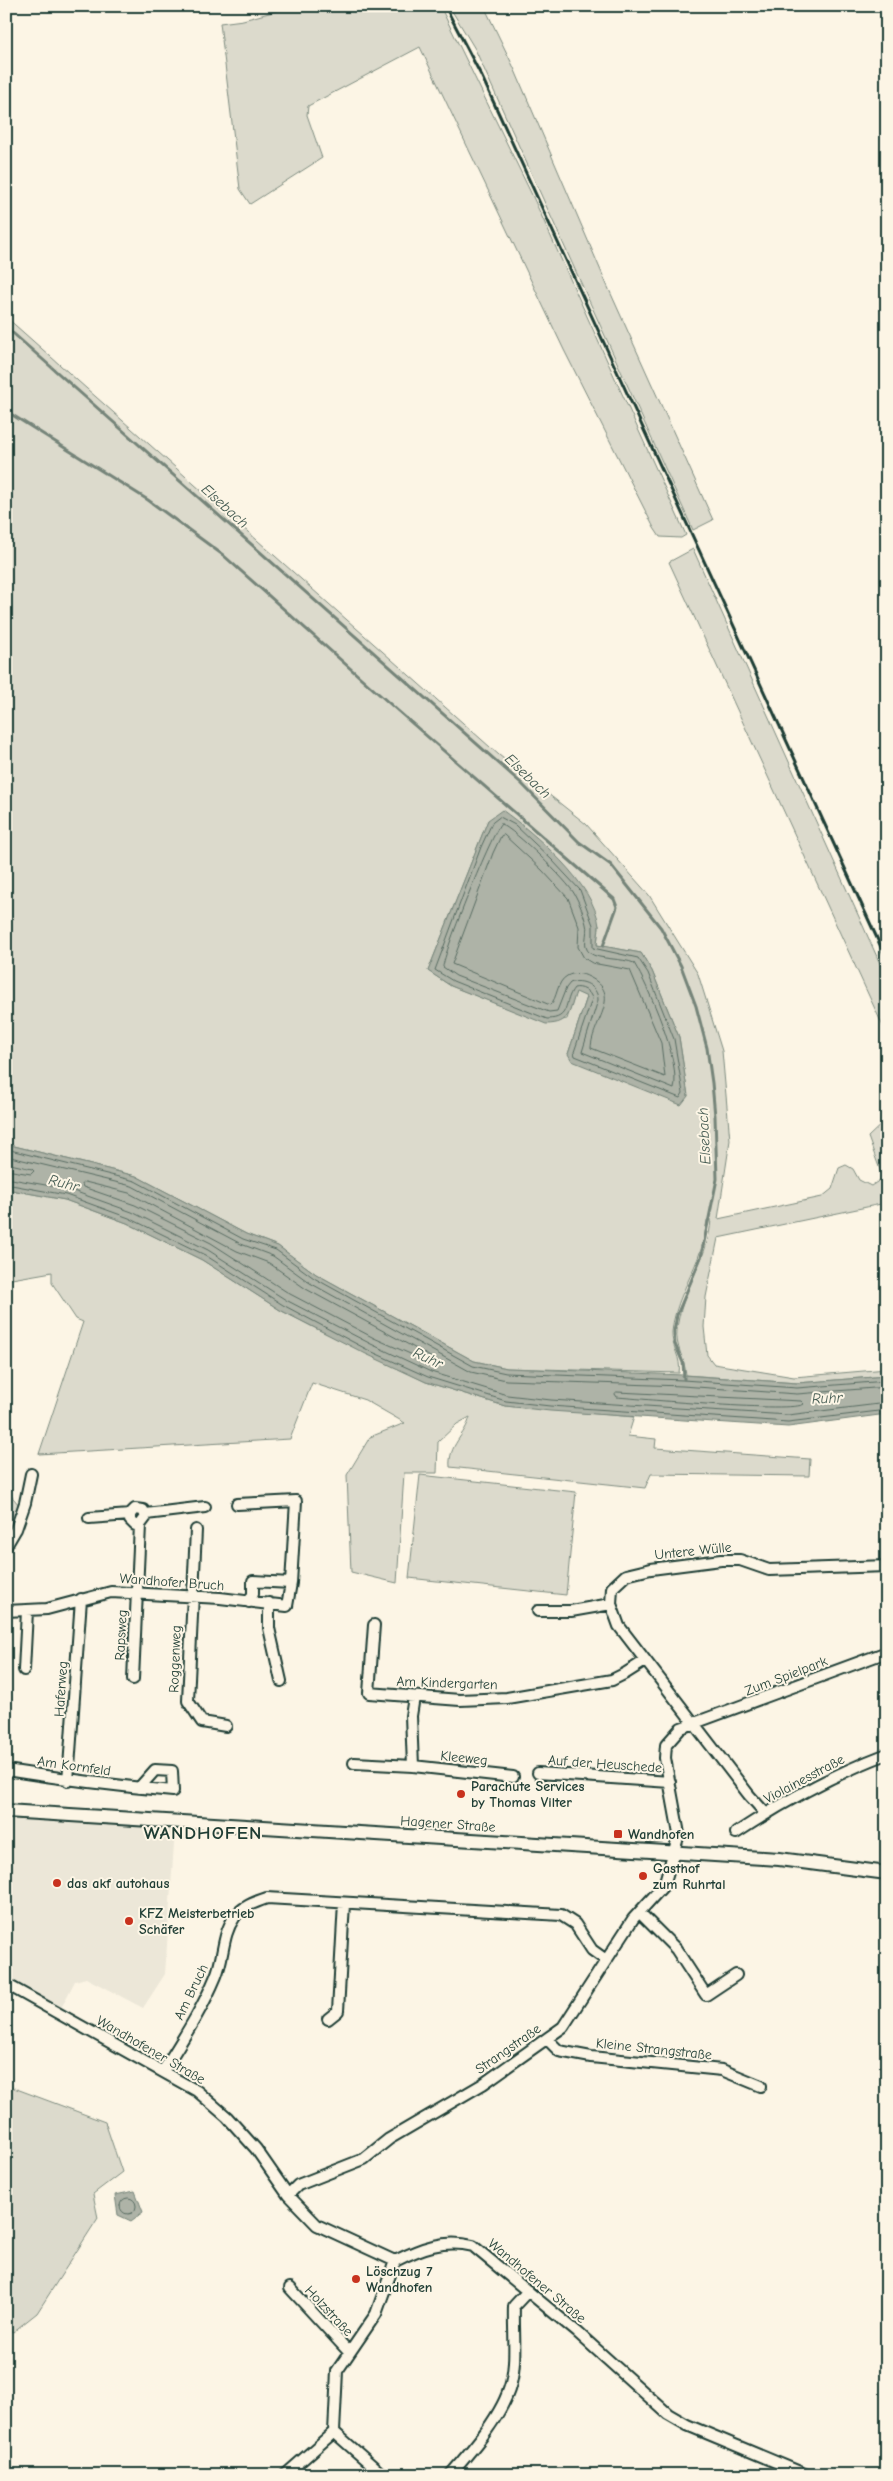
<svg xmlns="http://www.w3.org/2000/svg" width="893" height="2481" font-family="'Comic Neue',sans-serif">
	<style>
		.built { fill: #ece7d8 }
		.green { fill: #dcdacc; stroke: #7e8c80; fill-rule: evenodd }
		.water { fill: #aeb3a7; stroke: #758479 }
		.lines { fill: none; stroke-linecap: round; stroke-linejoin: round }
		.shore { stroke: #586c62; stroke-width: 1 }
		.stream { stroke: #758479; stroke-width: 3 }
		.minor-casing { stroke: #1f3d34; stroke-width: 14 }
		.major-casing { stroke: #1f3d34; stroke-width: 16 }
		.minor { stroke: #fcf5e5; stroke-width: 10 }
		.major { stroke: #fcf5e5; stroke-width: 12 }
		.rail { stroke: #1f3d34; stroke-width: 3 }
		.poi-dot { fill: #c8321e; stroke: #fcf5e5; stroke-width: 2 }
		.labels { text-anchor: middle; dominant-baseline: central; stroke-width: 4; stroke-linejoin: round; paint-order: stroke }
		.street-label { font-size: 14px; fill: #1f3d34; stroke: #fcf5e5 }
		.poi-label { font-size: 14px; font-weight: bold; fill: #1f3d34; stroke: #fcf5e5; text-anchor: start }
		.water-label { font-size: 15px; font-style: italic; fill: #435a51; stroke: #fcf5e5 }
		.district-label { font-size: 19px; font-weight: bold; letter-spacing: 1px; fill: #1f3d34; stroke: #fcf5e5 }
	</style>
	<rect width="100%" height="100%" fill="#fcf5e5"/>
	<filter id="ink" filterUnits="userSpaceOnUse"><feTurbulence type="fractalNoise" baseFrequency=".02" numOctaves="2"/><feDisplacementMap in="SourceGraphic" scale="10" xChannelSelector="R" yChannelSelector="G"/><feConvolveMatrix kernelMatrix="1 2 1 2 8 2 1 2 1" color-interpolation-filters="sRGB"/></filter>
	<g filter="url(#ink)">
		<path class="built" d="M6 1816 175 1829 165 1974 143 2008 86 1978 75 1981 60 2010 6 1986Z"/>
		<path class="green" d="M295 6H440L533 197 686 535 681 538 660 537 654 528 564 350 420 47 308 106 307 115 322 158 250 204 240 189 220 23 243 20Z
			M449 6H484L514 68 607 285 713 520 693 530 475 49Z
			M6 317 499 755 586 824 649 895 698 974 722 1051 730 1140 718 1219 822 1197 832 1189 839 1168 846 1165 853 1169 859 1180 871 1186 883 1178 868 1137 887 1119V1210L881 1204 718 1238 706 1297 704 1327 707 1355 714 1364 794 1377 887 1369V1376L797 1383 686 1375C685 1359 675 1347 677 1330 680 1292 709 1259 711 1219L707 1220C705 1233 703 1246 698 1258 689 1281 674 1306 672 1332 671 1347 682 1358 679 1373L507 1368 474 1361 316 1274 278 1246 246 1234 136 1176 6 1144ZM488 820 599 925 597 945 641 953 652 971 679 1037 688 1096 568 1054 587 997 576 991 567 1019 546 1023 451 986 428 971Z
			M693 549 887 979V1035L669 562Z
			M6 1189 65 1200 127 1223 202 1260 280 1310 311 1326 426 1382 505 1406 634 1417 628 1436 656 1439 655 1448 810 1459 809 1476 651 1474 645 1488 450 1467C448 1445 465 1436 470 1417L457 1424 438 1442 437 1473H404L397 1583 351 1572 347 1475 370 1437 405 1423 365 1400 312 1383 290 1439 39 1454 83 1322 76 1319 52 1283V1272L6 1280Z
			M420 1475 576 1492 566 1595 409 1578Z
			M6 1490 20 1506 13 1527 6 1536Z
			M6 2085 105 2122 122 2172 93 2194 98 2218 37 2313 13 2332 6 2329Z"/>
		<path class="water" d="M502 810C534 833 595 884 599 926 599 932 597 939 597 945L641 953 652 971 679 1037 688 1096 681 1105 572 1061 568 1054 587 997 576 992C569 1011 571 1024 546 1024L451 986 428 971 488 820Z
			M6 1144 136 1176 246 1234 278 1246 316 1274 474 1361 507 1368 683 1375 797 1383 887 1376V1414L788 1427 550 1411 505 1406 426 1382 366 1354 280 1310 202 1260 127 1223 65 1200 6 1189Z
			M135 2191 143 2212 131 2221 118 2215 115 2195Z"/>
		<g class="lines">
			<path class="shore" d="M500 817 515 825 552 860 580 890 593 925V948L638 958 648 973 674 1039 683 1093 680 1098 575 1056 574 1052 592 999C591 991 581 986 574 988 563 1002 571 1019 547 1019L453 981 435 970 481 847 492 823Z
				M501 824C515 830 568 881 575 895 580 904 584 915 586 924 589 933 581 946 590 953 598 960 623 958 634 963 649 988 681 1061 674 1089L582 1052 598 1000C598 986 582 978 570 983L566 988 557 1011 549 1012 456 976 443 967C443 954 493 830 501 824Z
				M504 835 542 870 568 898 579 927 578 947 584 958 592 963 630 970 661 1043 665 1077 591 1048C592 1021 624 994 589 977 582 973 574 972 567 976 556 982 558 998 550 1005L452 964 493 853 501 836Z
				M6 1149 135 1181 243 1239 276 1250 314 1278 473 1366 506 1373 683 1380 797 1388 887 1381
				M6 1156 132 1186 241 1244 273 1256 310 1283 471 1372 506 1380 682 1386 797 1394 887 1387
				M6 1163 32 1169 34 1171 31 1174 6 1170
				M6 1178 68 1189 132 1212 208 1250 286 1300 371 1344 431 1372 507 1395 551 1400 788 1415 887 1403
				M85 1182 129 1193 237 1251 269 1263 306 1289 422 1352 435 1360 436 1363 433 1364 374 1338 290 1294 211 1243 135 1205 83 1187 82 1184Z
				M6 1184 66 1195 129 1218 205 1255 283 1305 368 1350 428 1377 506 1401 550 1406 788 1422 887 1410
				M617 1392 801 1401 804 1404C793 1413 642 1399 617 1397L615 1394Z
				M120 2206a8 8 0 1 1 16 0a8 8 0 1 1-16 0Z"/>
			<path class="stream" d="M6 327 521 783 579 842 611 865 661 928 681 966 696 1006 707 1048 712 1083 715 1116 717 1179 701 1257 677 1315 674 1332 675 1344 683 1363 684 1379
				M6 411 148 500 223 555 398 711 614 899 617 907 603 946"/>
			<defs>
				<path id="minor" d="M237 1504 296 1501 291 1583
					M146 1514 205 1507
					M89 1518 130 1515
					M196 1530 188 1701 202 1722 226 1726
					M6 1546 16 1529 25 1503 31 1474
					M269 1603V1628L281 1681
					M6 1611 47 1609 111 1592 220 1598 287 1606 291 1583 253 1581V1594L249 1602
					M538 1611H571L611 1604
					M374 1625 369 1693 460 1700 507 1698 612 1680 626 1673 645 1661
					M24 1670 27 1611
					M133 1679 140 1525 146 1517 143 1510 135 1509 130 1514V1520L135 1525H140
					M354 1763 413 1766 411 1716 414 1697
					M413 1766 513 1777
					M6 1770C62 1779 117 1786 173 1791L172 1771 155 1770 139 1788
					M538 1773 670 1782
					M68 1781 81 1599
					M766 1814 749 1795 619 1626 611 1604 612 1588 626 1575 651 1569 721 1560H740L769 1570 887 1566
					M736 1833C783 1802 834 1774 887 1754
					M640 1913 676 1949 706 1995 736 1975
					M6 1984 197 2091 227 2117 256 2149 288 2195 317 2225 395 2261C421 2248 444 2239 473 2246L577 2332 668 2414 687 2425 807 2475
					M328 2019 338 2011 344 1903
					M547 2039 559 2051 591 2057 722 2070 761 2086
					M163 2071C182 2040 202 2010 216 1976 224 1957 222 1935 234 1918 241 1907 255 1902 267 1898L561 1915 575 1924 592 1950 606 1960
					M288 2195 298 2185 364 2159 389 2139 483 2084 563 2027 633 1919 664 1885 679 1834 665 1758 666 1745 681 1728 887 1652
					M290 2288 349 2352
					M334 2432 383 2475
					M285 2475 334 2432 337 2371 376 2314 395 2261
					M450 2475C472 2450 503 2415 511 2383 517 2359 513 2331 514 2306L528 2291"/>
				<path id="major" d="M6 1811 779 1859 887 1873"/>
			</defs>
			<use href="#minor" class="minor-casing"/>
			<use href="#major" class="major-casing"/>
			<use href="#minor" class="minor"/>
			<use href="#major" class="major"/>
			<path class="rail" d="M445 6 482 77 887 960"/>
		</g>
	</g>
	<g class="poi-dot">
		<circle cx="461" cy="1794" r="5"/>
		<rect x="613" y="1829" width="10" height="10" rx="2.5"/>
		<circle cx="643" cy="1876" r="5"/>
		<circle cx="57" cy="1883" r="5"/>
		<circle cx="129" cy="1921" r="5"/>
		<circle cx="356" cy="2279" r="5"/>
	</g>
	<g class="labels">
		<g class="street-label">
			<text transform="translate(693 1551) rotate(-6)">Untere Wülle</text>
			<text transform="translate(172 1582) rotate(4)">Wandhofer Bruch</text>
			<text transform="translate(121 1635) rotate(-87)">Rapsweg</text>
			<text transform="translate(175 1659) rotate(-88)">Roggenweg</text>
			<text transform="translate(786 1676) rotate(-21)">Zum Spielpark</text>
			<text transform="translate(447 1683) rotate(2)">Am Kindergarten</text>
			<text transform="translate(61 1689) rotate(-86)">Haferweg</text>
			<text transform="translate(464 1758) rotate(6)">Kleeweg</text>
			<text transform="translate(605 1764) rotate(4)">Auf der Heuschede</text>
			<text transform="translate(74 1766) rotate(8)">Am Kornfeld</text>
			<text transform="translate(804 1779) rotate(-28)">Violainesstraße</text>
			<text transform="translate(448 1824) rotate(4)">Hagener Straße</text>
			<text transform="translate(191 1992) rotate(-64)">Am Bruch</text>
			<text transform="translate(508 2049) rotate(-35)">Strangstraße</text>
			<text transform="translate(654 2049) rotate(6)">Kleine Strangstraße</text>
			<text transform="translate(151 2050) rotate(30)">Wandhofener Straße</text>
			<text transform="translate(537 2281) rotate(40)">Wandhofener Straße</text>
			<text transform="translate(329 2311) rotate(47)">Holzstraße</text>
		</g>
		<g class="poi-label">
			<text x="471" y="1786">Parachute Services<tspan x="471" dy="16">by Thomas Vilter</tspan></text>
			<text x="628" y="1834">Wandhofen</text>
			<text x="653" y="1868">Gasthof<tspan x="653" dy="16">zum Ruhrtal</tspan></text>
			<text x="67" y="1883">das akf autohaus</text>
			<text x="139" y="1913">KFZ Meisterbetrieb<tspan x="139" dy="16">Schäfer</tspan></text>
			<text x="366" y="2271">Löschzug 7<tspan x="366" dy="16">Wandhofen</tspan></text>
		</g>
		<g class="water-label">
			<text transform="translate(225 506) rotate(42)">Elsebach</text>
			<text transform="translate(528 776) rotate(44)">Elsebach</text>
			<text transform="translate(704 1136) rotate(-93)">Elsebach</text>
			<text transform="translate(64 1183) rotate(14)">Ruhr</text>
			<text transform="translate(428 1358) rotate(25)">Ruhr</text>
			<text transform="translate(827 1398) rotate(-3)">Ruhr</text>
		</g>
		<g class="district-label">
			<text x="203" y="1833">WANDHOFEN</text>
		</g>
	</g>
	<rect width="893" height="2481" fill="none" stroke="#fcf5e5" stroke-width="25"/>
	<rect x="12" y="12" width="868" height="2456" fill="none" stroke="#1f3d34" stroke-width="2" filter="url(#ink)"/>
</svg>
